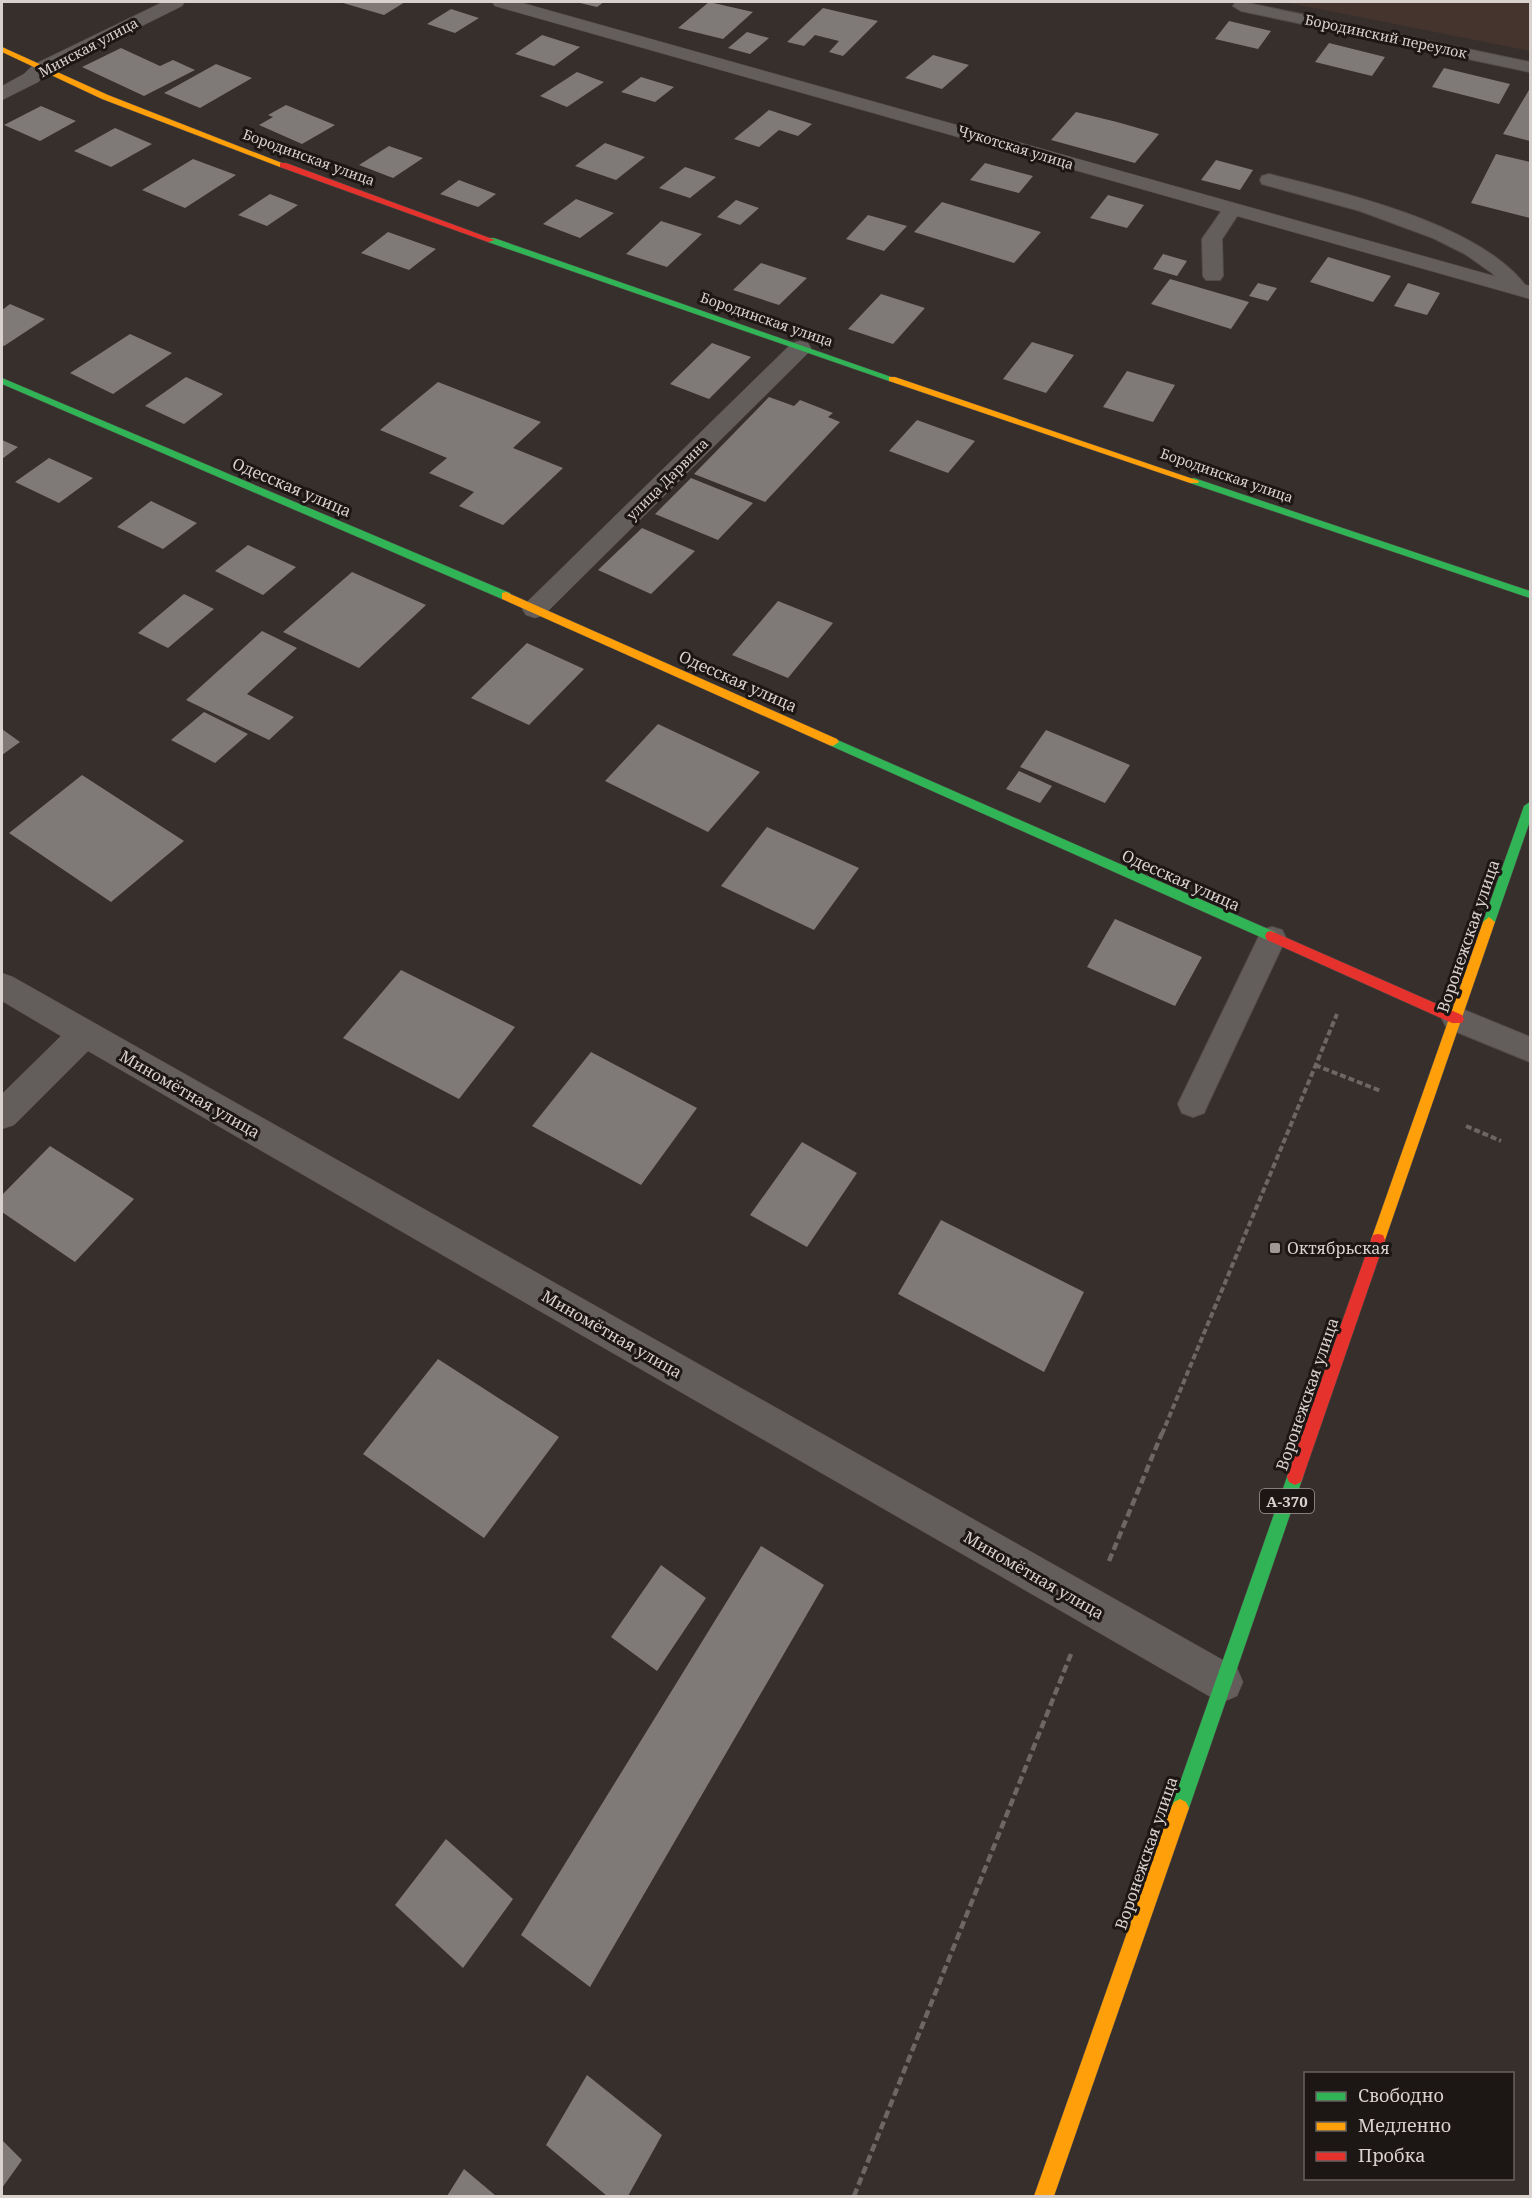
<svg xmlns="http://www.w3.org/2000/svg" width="1532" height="2198" font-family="'Noto Serif',serif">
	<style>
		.built { fill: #45342d }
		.building { fill: #7f7977 }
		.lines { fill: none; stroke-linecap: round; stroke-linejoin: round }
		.lane-casing { stroke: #524c4a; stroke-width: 2 }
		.street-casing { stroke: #524c4a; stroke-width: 1 }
		.fast-casing { stroke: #524c4a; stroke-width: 1 }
		.slow-casing { stroke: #524c4a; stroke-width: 1 }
		.jam-casing { stroke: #524c4a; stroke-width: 1 }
		.path-far1 { stroke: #6c6765; stroke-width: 4; stroke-dasharray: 6 3; stroke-linecap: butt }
		.path { stroke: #6c6765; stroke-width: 4.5; stroke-dasharray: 8 4; stroke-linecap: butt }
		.lane { fill: #635e5c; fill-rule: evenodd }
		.street { fill: #635e5c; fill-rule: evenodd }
		.fast { fill: #30b455; fill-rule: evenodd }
		.slow { fill: #ff9f0a; fill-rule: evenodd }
		.jam { fill: #e5322d; fill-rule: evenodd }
		.poi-dot { fill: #a09895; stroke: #1c1715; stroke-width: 2 }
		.labels { text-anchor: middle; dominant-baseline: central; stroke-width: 6; stroke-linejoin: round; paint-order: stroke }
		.far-street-label { font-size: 14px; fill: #d9d1ce; stroke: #1c1715 }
		.shield { fill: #1c1715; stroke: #a09996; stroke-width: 1.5 }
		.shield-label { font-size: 15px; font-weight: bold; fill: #d9d1ce }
		.street-label { font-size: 16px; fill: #d9d1ce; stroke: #1c1715 }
		.poi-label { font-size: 16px; fill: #d9d1ce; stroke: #1c1715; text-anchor: start }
	</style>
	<rect width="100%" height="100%" fill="#362f2c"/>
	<path class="built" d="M1284 2H1530V51Z"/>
	<path class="building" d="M346 2H405L384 15 343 3Z
		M576 2H604L597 7Z
		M709 2 753 12 723 39 678 28Z
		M823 8 878 21 843 56 829 52 839 41 815 35 804 46 787 42Z
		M451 9 479 18 455 33 427 24Z
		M1229 21 1271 31 1258 49 1215 39Z
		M747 32 769 38 750 54 728 48Z
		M542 35 580 47 554 66 515 54Z
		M1329 43 1385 57 1372 76 1315 62Z
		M121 48 160 66 173 60 195 70 144 96 82 67Z
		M933 55 969 65 942 89 905 78Z
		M216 64 252 78 200 108 164 93Z
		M1444 68 1510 84 1499 104 1432 87Z
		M577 72 604 82 567 107 540 96Z
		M641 77 674 87 655 102 621 92Z
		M1529 90 1530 91V141L1503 134Z
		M286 105 335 125 302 144 259 125 273 117 268 115Z
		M41 106 76 121 40 141 4 125Z
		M769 110 812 124 798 136 779 130 759 147 734 139Z
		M1076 112 1117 122 1159 134 1135 163 1051 140Z
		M115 128 152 144 111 167 74 151Z
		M605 143 645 157 616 180 575 166Z
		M389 146 423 158 393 178 359 165Z
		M1496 154 1530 162V218L1471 203Z
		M193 159 236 175 185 208 142 190Z
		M1216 160 1253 170 1240 190 1201 180Z
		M985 163 1033 176 1019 193 970 180Z
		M685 167 716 177 690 198 659 188Z
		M459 180 496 194 478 207 440 194Z
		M270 194 298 205 267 226 238 215Z
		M1108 195 1144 205 1127 228 1090 218Z
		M576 199 614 213 580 238 543 224Z
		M736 200 759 208 740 225 717 217Z
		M942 202 1041 232 1014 263 914 232Z
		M868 215 907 226 884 251 846 239Z
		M661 221 702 234 667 267 626 254Z
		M388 232 436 249 409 270 361 253Z
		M1163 254 1187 261 1177 276 1153 269Z
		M1328 257 1391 276 1373 302 1310 282Z
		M761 263 807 278 779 305 733 290Z
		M1170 279 1249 302 1231 329 1151 304Z
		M1258 283 1277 288 1268 301 1249 296Z
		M1408 283 1440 293 1427 315 1394 306Z
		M881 294 925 308 893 344 848 329Z
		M10 304 45 319 4 346 2 345V310Z
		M130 334 172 353 113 394 70 373Z
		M1032 342 1074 355 1046 393 1003 379Z
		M712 343 751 357 709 399 670 384Z
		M1127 371 1175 385 1153 422 1103 407Z
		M186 377 223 394 184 424 145 406Z
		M438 382 541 422 513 448 563 468 503 525 459 506 474 492 429 473 447 458 380 430Z
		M769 397 794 406 800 400 833 413 828 417 840 422 765 502 694 474Z
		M917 420 975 441 948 473 889 451Z
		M2 440 18 447 2 459Z
		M49 458 93 478 59 503 15 482Z
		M691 478 753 503 718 540 655 514Z
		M151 501 197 523 163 549 117 527Z
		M642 528 695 551 651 594 598 570Z
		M248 545 296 567 263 595 215 571Z
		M352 572 426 605 359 668 283 632Z
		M184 594 214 609 168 648 138 633Z
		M778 601 833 623 788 678 732 655Z
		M262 631 297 648 247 694 294 717 269 740 186 700Z
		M527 643 584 669 529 725 471 698Z
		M204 712 248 734 215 763 171 740Z
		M658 724 760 772 708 832 605 781Z
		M2 729 20 742 2 755Z
		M1046 730 1130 765 1105 803 1020 767Z
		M1019 771 1052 786 1040 803 1006 789Z
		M82 775 184 841 111 902 9 833Z
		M767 827 859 868 814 930 721 886Z
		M1115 919 1202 957 1175 1006 1087 967Z
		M401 970 515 1027 459 1099 343 1038Z
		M591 1052 697 1108 641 1185 532 1126Z
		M802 1142 857 1173 807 1247 750 1215Z
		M50 1146 134 1199 75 1262 2 1212V1195Z
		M941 1220 1084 1292 1044 1372 898 1294Z
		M438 1359 559 1437 484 1538 363 1454Z
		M761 1546 824 1585 590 1987 521 1935Z
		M661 1565 706 1598 657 1671 611 1637Z
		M446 1839 513 1899 463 1968 395 1905Z
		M587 2075 662 2135 628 2196H607L546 2145Z
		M2 2140 22 2160 2 2188Z
		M464 2169 496 2196H447Z"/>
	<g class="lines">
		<defs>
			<path id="lane" d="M1243 2 1530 62V72L1241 11 1233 6 1235 3Z
				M1269 174C1343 193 1483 224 1528 289L1525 293H1511L1492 273 1465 254 1433 238 1360 211 1262 184 1260 180 1262 176Z
				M1232 204 1239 206 1241 210 1222 239 1223 276 1220 280H1206L1203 276 1202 239 1225 206Z
				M1272 927 1282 930 1286 938 1208 1104 1204 1113 1193 1117 1182 1113 1178 1104 1262 930Z
				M1457 1007 1530 1037V1062L1447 1028 1442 1019 1447 1010Z"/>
			<path id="street" d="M163 2H185L182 6 47 73 38 82 2 100V86L24 74 33 65Z
				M492 2H519L1530 286V299L495 6Z
				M800 341 808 343 811 348 808 353 544 615 535 618 526 615 522 609 526 603 792 343Z
				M2 973 13 977 1237 1668 1243 1682 1237 1696 1223 1702 1209 1696 88 1051 14 1125 2 1129V1094L61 1036 2 1001Z"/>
			<path id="fast" d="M488 238H494L897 379 889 381 488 242Z
				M2 378 510 593 511 596 510 599H502L2 384Z
				M1194 478 1530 591V598L1190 483V479Z
				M833 738 1275 932 1277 936 1275 940H1267L829 745V739Z
				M1530 802V821L1495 922 1489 927 1485 926 1483 922 1524 806Z
				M1295 1469 1301 1472 1303 1477 1189 1808 1186 1814 1180 1817 1174 1814 1171 1808 1287 1477 1289 1472Z"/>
			<path id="slow" d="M2 47 108 95 287 165 280 167 102 99 2 52Z
				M889 377H895L1199 481 1198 483H1190L889 381Z
				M506 592 837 739 839 742 833 746 829 745 502 599V593Z
				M1489 917 1495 922 1385 1240 1383 1245 1378 1246 1373 1245 1371 1240 1483 922Z
				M1180 1799 1186 1802 1189 1808 1054 2196H1034L1171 1808 1174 1802Z"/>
			<path id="jam" d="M280 163H286L495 240 488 242 280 167Z
				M1271 931 1462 1015 1464 1019 1462 1023H1452L1267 940 1265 936 1267 932Z
				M1378 1234 1383 1235 1385 1240 1303 1477 1301 1482 1295 1485 1289 1482 1287 1477 1371 1240 1373 1235Z"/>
		</defs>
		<use href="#lane" class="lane-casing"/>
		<use href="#street" class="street-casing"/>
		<use href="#fast" class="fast-casing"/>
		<use href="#slow" class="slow-casing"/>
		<use href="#jam" class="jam-casing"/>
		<path class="path-far1" d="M1315 1065 1381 1091
			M1466 1126 1501 1141
			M1162 1434 1337 1014"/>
		<path class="path" d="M1109 1561 1162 1433
			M854 2196 1071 1654"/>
		<use href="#lane" class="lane"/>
		<use href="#street" class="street"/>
		<use href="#fast" class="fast"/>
		<use href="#slow" class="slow"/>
		<use href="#jam" class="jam"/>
	</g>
	<rect class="poi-dot" x="1269" y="1242" width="12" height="12" rx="3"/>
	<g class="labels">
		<g class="far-street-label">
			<text transform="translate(1386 36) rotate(12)">Бородинский переулок</text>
			<text transform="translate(88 47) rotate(-28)">Минская улица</text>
			<text transform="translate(1016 147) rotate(17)">Чукотская улица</text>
			<text transform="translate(309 157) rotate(20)">Бородинская улица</text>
			<text transform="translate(767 319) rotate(19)">Бородинская улица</text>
			<text transform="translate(1227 475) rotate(19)">Бородинская улица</text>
			<text transform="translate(667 479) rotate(-45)">улица Дарвина</text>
		</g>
		<rect class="shield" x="1260" y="1489" width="54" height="24" rx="4.5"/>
		<g class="shield-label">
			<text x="1287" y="1501">А-370</text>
		</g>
		<g class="street-label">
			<text transform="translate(292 487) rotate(23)">Одесская улица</text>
			<text transform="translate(738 681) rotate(24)">Одесская улица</text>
			<text transform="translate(1181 880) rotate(24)">Одесская улица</text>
			<text transform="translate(1468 936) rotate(-71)">Воронежская улица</text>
			<text transform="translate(190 1094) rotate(30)">Миномётная улица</text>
			<text transform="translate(612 1334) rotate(30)">Миномётная улица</text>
			<text transform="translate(1307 1394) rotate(-71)">Воронежская улица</text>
			<text transform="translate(1034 1575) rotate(30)">Миномётная улица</text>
			<text transform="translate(1146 1853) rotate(-71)">Воронежская улица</text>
		</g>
		<g class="poi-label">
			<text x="1287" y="1248">Октябрьская</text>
		</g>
	</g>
	<rect width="1532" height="2198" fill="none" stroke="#d9d1ce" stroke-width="6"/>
	<rect x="1304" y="2072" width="210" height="108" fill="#1c1715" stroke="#68615f" stroke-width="1.5"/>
	<rect x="1316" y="2092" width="30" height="9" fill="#30b455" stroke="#68615f" stroke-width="1.5"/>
	<text x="1358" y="2102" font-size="18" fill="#d9d1ce">Свободно</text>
	<rect x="1316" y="2122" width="30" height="9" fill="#ff9f0a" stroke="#68615f" stroke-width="1.5"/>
	<text x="1358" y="2132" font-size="18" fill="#d9d1ce">Медленно</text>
	<rect x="1316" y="2152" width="30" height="9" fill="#e5322d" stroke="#68615f" stroke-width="1.5"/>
	<text x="1358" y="2162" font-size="18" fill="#d9d1ce">Пробка</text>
</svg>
